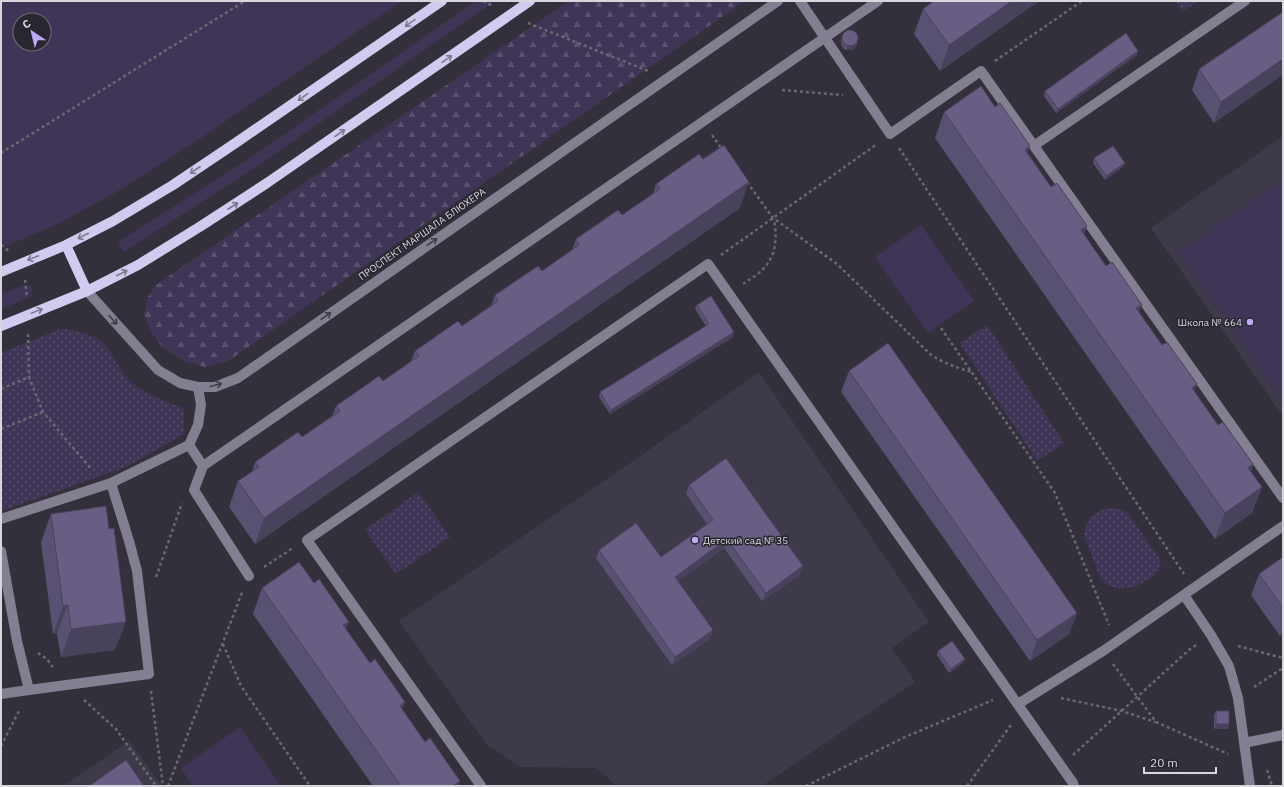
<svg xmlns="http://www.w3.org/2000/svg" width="1284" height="787" font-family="'IBM Plex Sans',sans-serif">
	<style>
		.built { fill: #3e3a4a }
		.grass { fill: #3f3657; fill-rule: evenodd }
		.forest { fill: url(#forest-firs) }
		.park { fill: url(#park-dots) }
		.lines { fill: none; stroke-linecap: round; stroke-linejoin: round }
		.path { stroke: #6a6871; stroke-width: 2.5; stroke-dasharray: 3 3; stroke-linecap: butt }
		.minor { stroke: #837e90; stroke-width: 10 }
		.major { stroke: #d3caf0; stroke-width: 10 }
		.wall { fill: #595172 }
		.shaded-wall { fill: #49425c }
		.building { fill: #685e84; stroke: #49425c }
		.oneway { stroke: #7e7890 }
		.oneway2 { stroke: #403c48 }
		.poi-dot { fill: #bea9f5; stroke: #292630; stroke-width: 1.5 }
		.labels { text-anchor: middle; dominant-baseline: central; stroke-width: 3; stroke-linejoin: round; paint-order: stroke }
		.street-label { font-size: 10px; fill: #d9d7de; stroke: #292630 }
		.poi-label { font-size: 10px; fill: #d9d7de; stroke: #292630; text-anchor: end }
	</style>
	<defs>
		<pattern id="forest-firs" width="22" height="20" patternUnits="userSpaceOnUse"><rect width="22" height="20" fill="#3f3657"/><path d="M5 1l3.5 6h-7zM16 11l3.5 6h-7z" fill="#5a526f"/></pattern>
		<pattern id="park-dots" width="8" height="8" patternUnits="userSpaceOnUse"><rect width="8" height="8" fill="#3f3657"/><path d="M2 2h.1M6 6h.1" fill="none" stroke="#5a526f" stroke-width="1.8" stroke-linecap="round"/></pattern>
	</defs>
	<rect width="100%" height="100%" fill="#33303b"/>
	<path class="built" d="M1283 136V416L1151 228Z
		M759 372 929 622 892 648 915 682 762 786H617L596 768 520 767 486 744 399 621 636 459Z
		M129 741 162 786H63Z"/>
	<path class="grass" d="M1 1H402L195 142 120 190 56 225 1 248ZM20 20H44V44H20Z
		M476 1H495L259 165 124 252 118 242 253 156Z
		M1283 179V401L1179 253Z
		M921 225 974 301 928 333 875 257Z
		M24 285H29L32 288 33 293 30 297 1 309V294Z
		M240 727 281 786H193L181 768Z"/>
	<path class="forest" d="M569 1H745L228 361 205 367 184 361 163 348 151 332 144 314 148 297 156 285Z"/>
	<path class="park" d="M1175 1H1198L1182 12Z
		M987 325 1064 443 1037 461 960 343Z
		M61 329C69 329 75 331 82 333 86 334 91 335 94 337 111 345 116 367 129 380 144 395 165 401 184 408V434L126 467 1 511V353Z
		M418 492 450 537 396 574 365 530Z
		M1114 508 1127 512 1161 561 1159 570 1150 579 1136 586 1121 589 1109 586 1100 578 1084 535 1086 525 1092 516 1103 509Z"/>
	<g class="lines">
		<path class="path" d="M483 1 493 6
			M528 23 648 71
			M995 61 1082 1
			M782 90 843 95
			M712 135 722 149
			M899 148 1184 574
			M1 153 245 1
			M747 182 773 218 837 264 930 354C943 363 957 368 972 372
			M1 245 9 251
			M721 255 877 144
			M25 280 27 297
			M743 284C750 279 758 275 763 269 777 255 777 236 774 219
			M941 328 1055 493 1109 625
			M28 334 29 377
			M1 389 29 377 43 412 92 470
			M1 429 43 412
			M264 567 293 548
			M156 577 182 503
			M223 644 241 686 310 786
			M1238 646 1283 658
			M38 653 47 659 54 669
			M1113 664 1156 722 1228 754
			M1254 687 1283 668
			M151 691 163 786
			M1061 698 1122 711 1155 722
			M84 700 116 729 156 786
			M1 746 20 709
			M1073 755 1190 649 1196 645
			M1267 770 1272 786
			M168 786 243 590
			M806 786 905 737 993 700
			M967 786 1011 725"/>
		<path class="minor" d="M800 1 890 134 981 71 1283 498
			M1035 145 1245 1
			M87 291 158 370 180 383 198 387H215L238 378 778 1
			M189 445 203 466 878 1
			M203 466 194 490 249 576
			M1 519 111 483 189 445 198 425 201 405 198 387
			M1 551 17 641 29 690 1 694
			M1184 595 1211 635 1229 666 1238 698 1250 786
			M29 690 149 674 137 571 129 541 111 483
			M1018 704 1103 651 1283 526
			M1244 743 1283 735
			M481 786 307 540 708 264 1073 783 1074 786"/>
		<path class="major" d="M66 245 87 291
			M1 272 66 245 113 221 173 185 237 142 442 1
			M1 326 87 291 138 265 201 226 267 183 530 1"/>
	</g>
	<path class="wall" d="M934 1H1039L940 71 914 34 923 9Z
		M1283 12 1214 123 1192 90 1199 69Z
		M843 35 857 45 854 49 850 50H846L843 48 841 44V40Z
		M1138 51 1137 55 1056 113 1044 96 1045 91Z
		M944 112 1028 153 1051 187 1087 226 1084 234 1106 266 1142 305 1139 312 1218 425 1253 464 1251 472 1262 487 1252 513 1215 539 935 138Z
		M1094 158 1123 167 1105 180 1093 163Z
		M656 184 740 208 255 544 229 507 238 481 252 472 255 462 302 437 332 416 336 406 383 381 411 361 415 351 462 326 491 306 495 295 542 271 572 250 576 239 622 215 653 194Z
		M697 305 733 337 610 414 599 397 600 392 706 326 695 309Z
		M849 371 1077 613 1069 634 1030 661 841 392Z
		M689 485 800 575 762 601 724 548 678 581 710 639 672 665 596 558 599 550 661 557 707 524 686 494Z
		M51 514 109 529 115 650 61 657 57 634H53L41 542Z
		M1283 557V633L1280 636 1251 595 1259 574Z
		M262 588 346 629 370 663 405 702 402 709 425 742 460 781 458 786H373L253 614Z
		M938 651 963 663 949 673 937 655Z
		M1216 711 1228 729H1214V715Z"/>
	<path class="shaded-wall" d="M1012 1H1039L940 71 949 45Z
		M858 41 857 45 854 49 850 50H846L848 46Z
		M1138 51 1137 55 1056 113 1058 109Z
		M1283 59V75L1214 123 1221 102Z
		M1030 146 1021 172 1025 150Z
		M1125 163 1123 167 1105 180 1106 176Z
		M749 182 740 208 255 544 264 518Z
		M1087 226 1077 252 1081 230Z
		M1142 305 1132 331 1136 308Z
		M734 332 733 337 610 414 611 410Z
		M1197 384 1188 410 1192 388Z
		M1253 464 1244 490 1248 468Z
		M1262 487 1252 513 1215 539 1225 513Z
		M727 539 724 548 672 586 675 577Z
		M803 566 800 575 762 601 766 593Z
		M68 605 57 634H53L63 606Z
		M1077 613 1069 634 1030 661 1037 640Z
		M126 622 115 650 61 657 71 629Z
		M349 622 339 648 343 625Z
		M1283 626V633L1280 636Z
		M713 630 710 639 672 665 675 657Z
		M965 659 963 663 949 673 951 669Z
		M405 702 395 728 400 706Z
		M1216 724H1229L1228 729H1214Z
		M460 781 458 786H454V785Z"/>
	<path class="building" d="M934 1H1012L949 45 923 9Z
		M1283 12V59L1221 102 1199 69Z
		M842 38a8 8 0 1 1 16 0a8 8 0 1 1-16 0Z
		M1126 33 1138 51 1058 109 1045 91Z
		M981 86 995 107 1000 103 1030 146 1025 150 1051 187 1057 183 1087 226 1081 230 1106 266 1112 262 1142 305 1136 308 1162 345 1167 342 1197 384 1192 388 1218 425 1223 422 1253 464 1248 468 1262 487 1225 513 944 112Z
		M724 145 749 182 264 518 238 481 259 467 255 462 298 432 302 437 340 411 336 406 379 376 383 381 419 356 415 351 458 321 462 326 498 301 495 295 538 266 542 271 579 245 576 239 618 210 622 215 660 189 656 184 699 154 703 159Z
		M1113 146 1125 163 1106 176 1094 158Z
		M711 296 734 332 611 410 600 392 709 324 697 305Z
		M888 343 1077 613 1037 640 849 371Z
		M726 458 803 566 766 593 727 539 675 577 713 630 675 657 599 550 636 523 661 557 713 520 689 485Z
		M106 506 109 529 114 528 126 622 71 629 68 605 63 606 51 514Z
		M1283 557V608L1259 574Z
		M299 562 314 583 319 579 349 622 343 625 370 663 375 659 405 702 400 706 425 742 430 738 460 781 454 785 455 786H401L262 588Z
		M952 641 965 659 951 669 938 651Z
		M1216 711H1229V724H1216Z
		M126 760 144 786H89Z"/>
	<defs><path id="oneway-shaft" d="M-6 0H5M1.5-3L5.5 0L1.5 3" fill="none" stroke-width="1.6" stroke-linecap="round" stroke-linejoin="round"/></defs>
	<g class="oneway">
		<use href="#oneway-shaft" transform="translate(410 23) rotate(145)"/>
		<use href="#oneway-shaft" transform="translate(447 59) rotate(-35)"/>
		<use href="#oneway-shaft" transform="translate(303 97) rotate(145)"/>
		<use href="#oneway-shaft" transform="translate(340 133) rotate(-35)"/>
		<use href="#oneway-shaft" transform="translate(195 170) rotate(147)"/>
		<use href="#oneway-shaft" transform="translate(233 206) rotate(-33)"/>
		<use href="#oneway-shaft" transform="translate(83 236) rotate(153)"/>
		<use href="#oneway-shaft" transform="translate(33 258) rotate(158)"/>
		<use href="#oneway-shaft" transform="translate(122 273) rotate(-27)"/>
		<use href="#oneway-shaft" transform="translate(37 311) rotate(-22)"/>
	</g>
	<g class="oneway2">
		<use href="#oneway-shaft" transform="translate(432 242) rotate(-35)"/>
		<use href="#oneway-shaft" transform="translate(326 316) rotate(-35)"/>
		<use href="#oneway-shaft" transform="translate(113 320) rotate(48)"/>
		<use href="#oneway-shaft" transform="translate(216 385) rotate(-14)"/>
	</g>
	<g class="poi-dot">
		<circle cx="1250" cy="322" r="4"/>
		<circle cx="695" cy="540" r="4"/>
	</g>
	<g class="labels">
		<g class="street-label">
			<text transform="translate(422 234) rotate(-35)">ПРОСПЕКТ МАРШАЛА БЛЮХЕРА</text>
		</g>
		<g class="poi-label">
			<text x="1242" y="322">Школа № 664</text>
			<text x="703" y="540" text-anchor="start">Детский сад № 35</text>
		</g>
	</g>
	<rect width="1284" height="787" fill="none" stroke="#d9d7de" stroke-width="4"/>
	<g transform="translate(32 32) rotate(325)"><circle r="19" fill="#292630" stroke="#6f6d76"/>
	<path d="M0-3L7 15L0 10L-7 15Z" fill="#bea9f5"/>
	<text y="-6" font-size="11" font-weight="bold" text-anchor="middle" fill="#d9d7de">С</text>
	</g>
	<path d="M1144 767v6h72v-6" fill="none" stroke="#d9d7de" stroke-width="2"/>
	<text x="1150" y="767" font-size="12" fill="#d9d7de" stroke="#292630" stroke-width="3" paint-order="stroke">20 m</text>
</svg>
